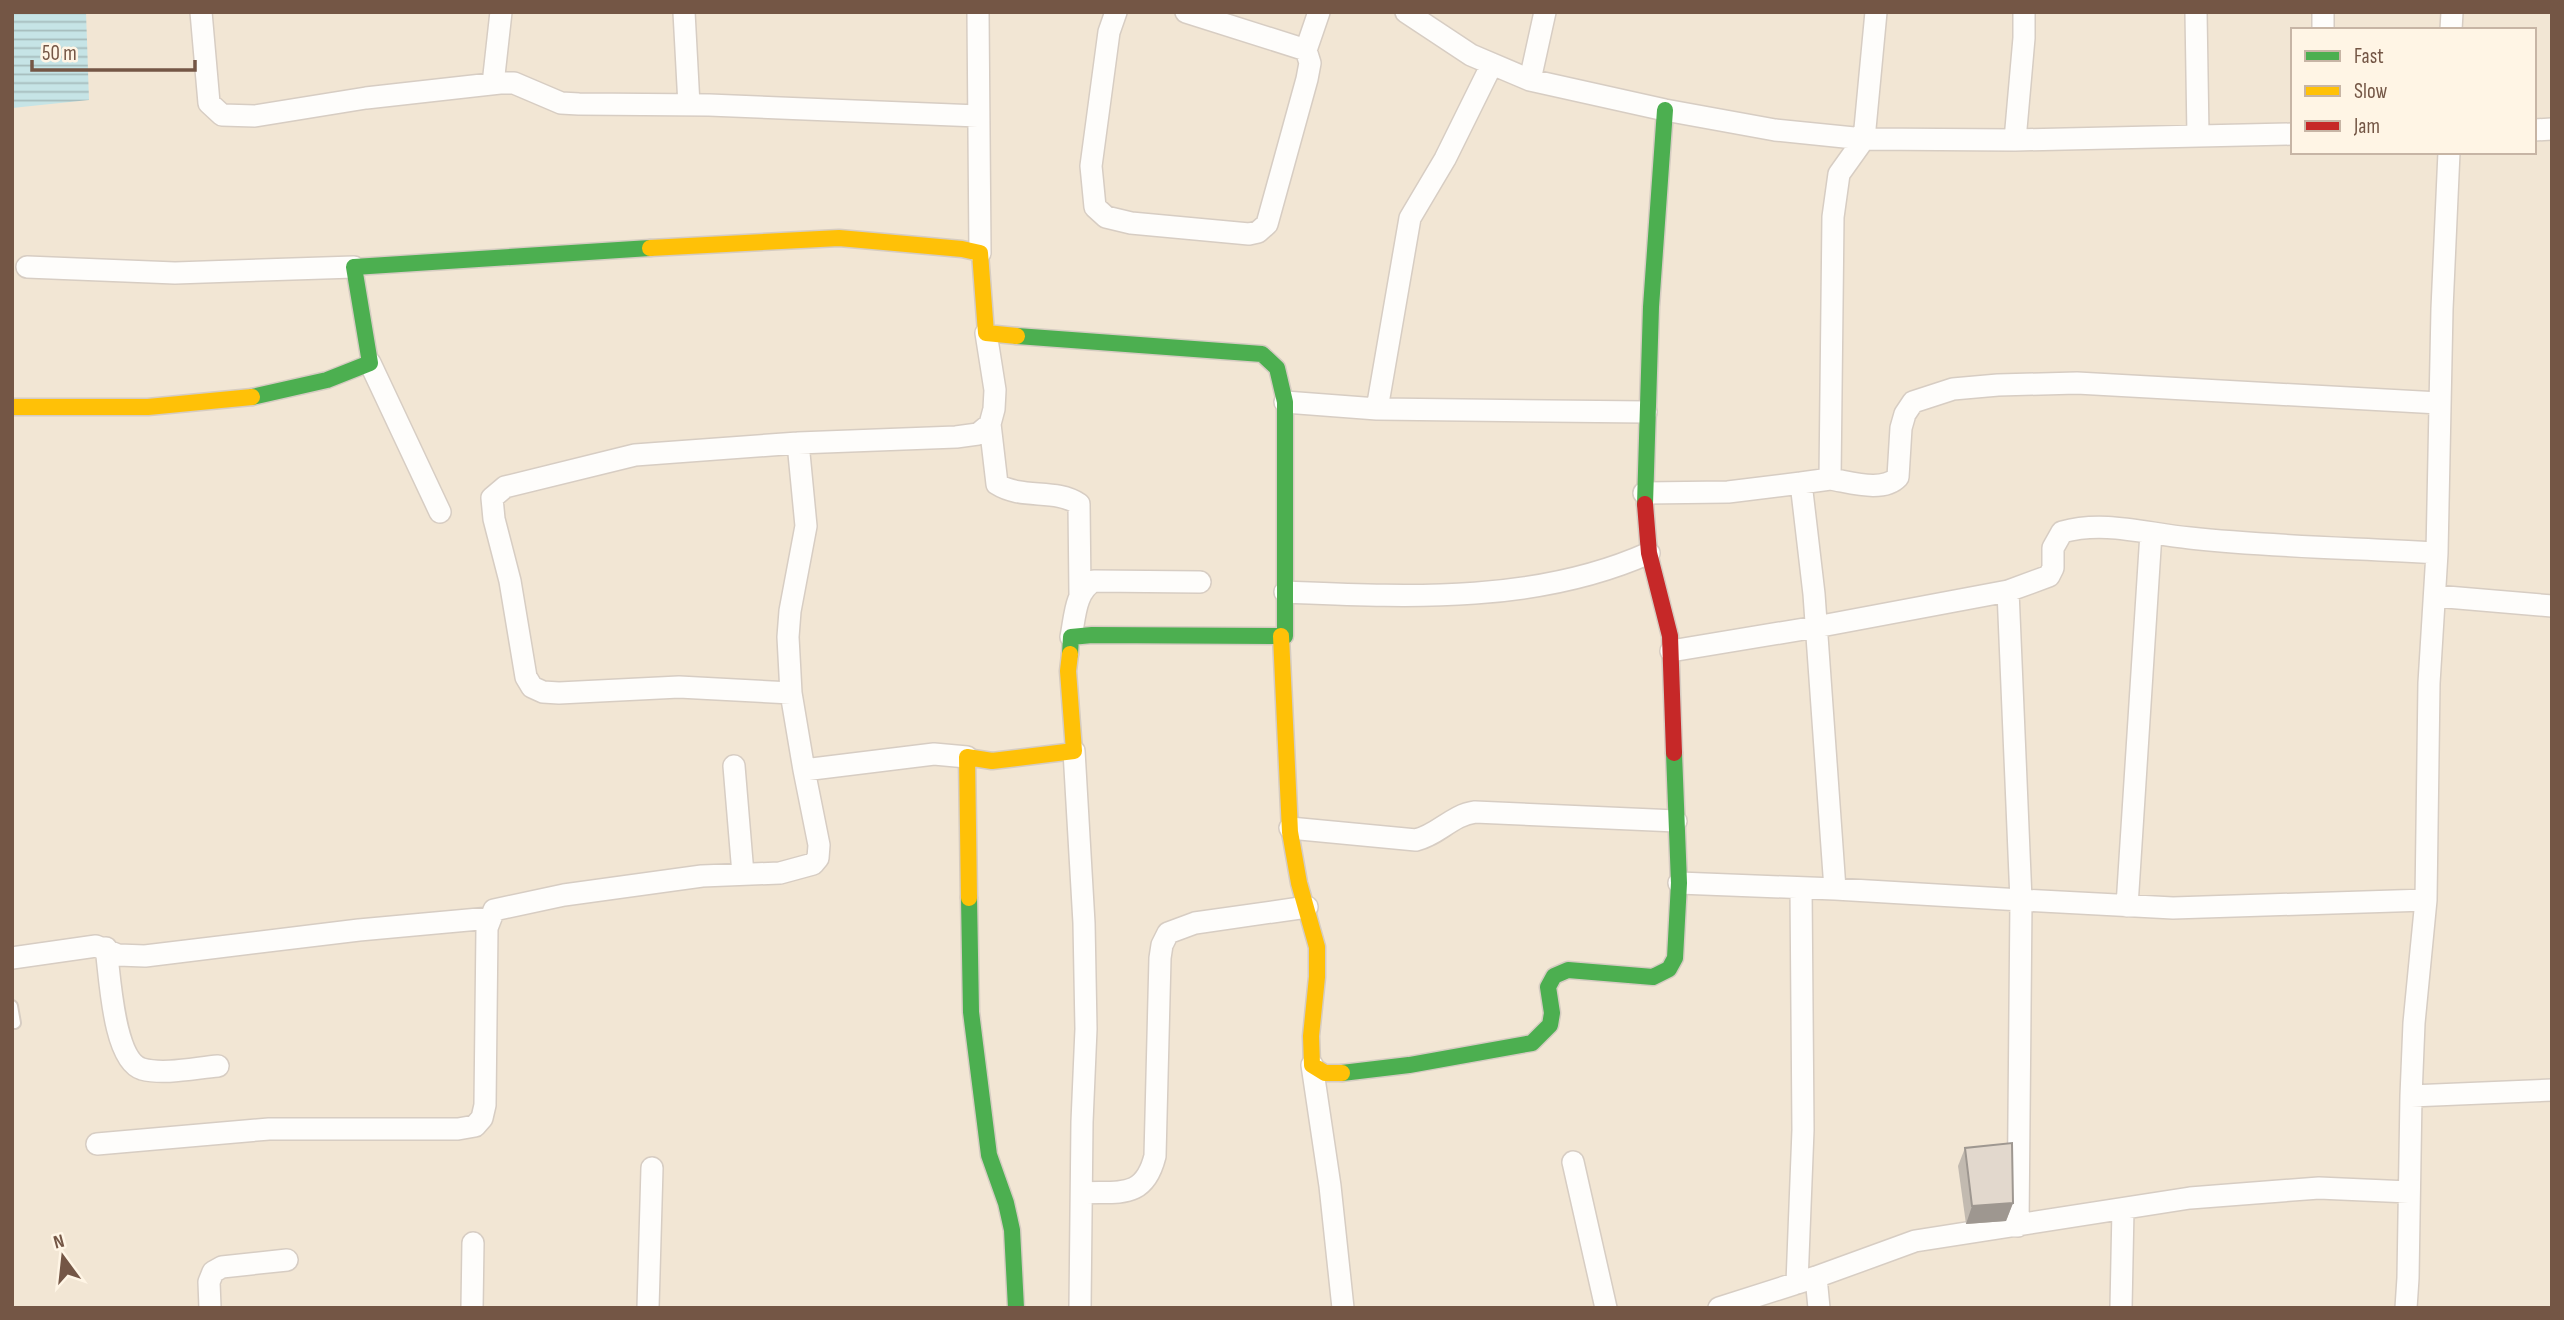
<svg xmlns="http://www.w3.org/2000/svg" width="2564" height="1320" font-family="'Sofia Sans Condensed',sans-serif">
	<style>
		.residential { fill: #f2e6d4; fill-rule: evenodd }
		.water { fill: url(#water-rules) }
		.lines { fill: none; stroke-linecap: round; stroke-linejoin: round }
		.lane-casing { stroke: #d7cdc3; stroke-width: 14 }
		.street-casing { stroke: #d7cdc3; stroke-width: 24 }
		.fast-casing { stroke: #d6ccc2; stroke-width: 19 }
		.slow-casing { stroke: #d6ccc2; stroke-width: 19 }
		.jam-casing { stroke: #d6ccc2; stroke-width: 19 }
		.lane { stroke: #fefdfb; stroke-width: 10 }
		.street { stroke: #fefdfb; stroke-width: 21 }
		.fast { stroke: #4caf50; stroke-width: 16 }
		.slow { stroke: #ffc107; stroke-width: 16 }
		.jam { stroke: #c62828; stroke-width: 16 }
		.wall { fill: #c2bab0 }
		.shaded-wall { fill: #9e9790 }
		.building { fill: #e2d8cd; stroke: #9e9790; stroke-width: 2 }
	</style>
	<defs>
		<pattern id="water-rules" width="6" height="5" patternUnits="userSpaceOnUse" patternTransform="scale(1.75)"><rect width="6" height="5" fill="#c6e4e6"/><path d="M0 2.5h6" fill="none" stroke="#a5bcbc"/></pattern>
	</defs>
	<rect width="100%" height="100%" fill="#f6f0e5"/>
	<path class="residential" d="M12 12H2552V1308H12ZM2293 30H2534V152H2293Z"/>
	<path class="water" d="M12 12H86L89 100 12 108Z"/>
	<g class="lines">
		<defs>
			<path id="lane" d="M12 1006 15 1023"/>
			<path id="street" d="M201 12 209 103 222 115 255 116 366 98 500 83H514L561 103 579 104 709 105 978 116
				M684 12 689 105
				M978 12 980 253
				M1116 12 1109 32 1091 166 1095 207 1106 217 1131 223 1249 234 1258 232 1267 224 1307 79 1310 63 1306 50 1319 12
				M1186 12 1306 50
				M1406 12 1471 55 1530 80 1665 110 1775 130 1864 139 2015 140 2293 134
				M2196 12 2198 136
				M2323 30V12
				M2451 30 2452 12
				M1530 80 1545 12
				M493 84 501 12
				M2534 130 2552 129
				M2015 140 2024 38V12
				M27 267 175 273 354 267
				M986 333 995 390 994 409 990 424 997 484C1022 500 1055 488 1079 504L1080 594
				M370 363 440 512
				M1285 402 1377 409 1646 412
				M1377 409 1410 218 1445 159 1492 64
				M798 443 806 526 790 611 788 637 791 693 679 687 559 693 543 692 532 687 526 677 510 581 494 519 492 498 505 487 635 455 798 443 956 437 978 434 990 424
				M1830 479C1850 482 1883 493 1898 477L1901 428 1905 414 1913 402 1953 389 1998 385 2077 383 2439 403
				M1644 493 1728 492 1801 483
				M1285 592C1406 597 1535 604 1649 553
				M2435 596 2552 606
				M1071 637C1075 617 1075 591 1094 581L1200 582
				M1671 651 1816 627 2008 591 2049 576 2053 568V548L2062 532C2105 520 2146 534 2190 538 2271 547 2355 548 2437 553
				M791 693 804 770
				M1074 751 1084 923 1086 1029 1082 1122 1080 1308
				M734 766 743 874
				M1290 828 1416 840C1438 835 1452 815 1475 812L1676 821
				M1679 883 1835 889 2021 900 2008 591
				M1835 889 1814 594 1801 483 1830 479 1833 217 1839 174 1864 139 1876 12
				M2127 906 2151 533
				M106 948C110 975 113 1060 142 1069 164 1075 195 1068 218 1066
				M12 958 96 946 118 955 145 956 359 930 490 918
				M1312 1065 1330 1186 1343 1308
				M2411 1096 2552 1090
				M97 1144 269 1129H458L475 1126 482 1118 485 1105 487 928 494 910 564 895 702 876 780 873 813 864 818 858 819 845 804 770 934 754 967 757
				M1573 1162 1606 1308
				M1082 1193C1119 1191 1144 1200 1155 1156L1160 958 1162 945 1168 933 1195 923 1307 907
				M2018 1226 2021 900 2173 908 2426 900
				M1816 1277 1819 1308
				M1797 1283 1803 1130 1801 888
				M210 1308 209 1282 213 1272 222 1267 287 1260
				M472 1308 473 1243
				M648 1308 652 1168
				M1719 1308 1816 1277 1915 1241 2190 1198 2319 1188 2409 1192
				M2121 1308 2123 1209
				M2406 1308 2408 1278 2411 1096 2414 1023 2426 900 2429 683 2437 553 2442 309 2449 152"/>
			<path id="fast" d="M1017 336 1262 354 1277 368 1285 402V636L1092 635 1071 637 1070 654
				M252 397 327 380 370 363 354 267 650 248
				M1645 504 1651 307 1665 110
				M969 898 971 1012 989 1155 1006 1203 1012 1230 1016 1308
				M1342 1073 1409 1065 1532 1043 1550 1025 1552 1013 1548 987 1554 976 1568 970 1653 977 1669 969 1675 958 1679 883 1674 753"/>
			<path id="slow" d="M650 248 839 238 962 249 980 253 986 333 1017 336
				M12 407H148L252 397
				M1281 636 1290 832 1299 883 1317 947V977L1311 1036 1312 1065 1325 1073H1342
				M969 898 967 757 992 761 1074 751 1068 671 1070 654"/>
			<path id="jam" d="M1645 504 1649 553 1670 636 1674 753"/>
		</defs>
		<use href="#lane" class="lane-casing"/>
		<use href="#street" class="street-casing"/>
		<use href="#fast" class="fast-casing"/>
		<use href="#slow" class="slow-casing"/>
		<use href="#jam" class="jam-casing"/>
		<use href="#lane" class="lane"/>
		<use href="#street" class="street"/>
		<use href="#fast" class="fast"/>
		<use href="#slow" class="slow"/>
		<use href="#jam" class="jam"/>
	</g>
	<path class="wall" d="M1965 1148 2013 1203 2006 1221 1966 1224 1958 1166Z"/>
	<path class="shaded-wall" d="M2013 1203 2006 1221 1966 1224 1972 1206Z"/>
	<path class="building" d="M2012 1143 2013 1203 1972 1206 1965 1148Z"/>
	<rect width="2564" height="1320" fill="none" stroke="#745645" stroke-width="28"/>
	<rect x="2291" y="28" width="245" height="126" fill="#fff5e5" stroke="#c7b5a5" stroke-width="2"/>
	<rect x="2305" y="51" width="35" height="10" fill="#4caf50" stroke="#c7b5a5" stroke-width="2"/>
	<text x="2354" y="63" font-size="21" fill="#745645">Fast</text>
	<rect x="2305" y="86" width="35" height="10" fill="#ffc107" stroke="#c7b5a5" stroke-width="2"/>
	<text x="2354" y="98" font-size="21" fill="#745645">Slow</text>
	<rect x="2305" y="121" width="35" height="10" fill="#c62828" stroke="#c7b5a5" stroke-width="2"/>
	<text x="2354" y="133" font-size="21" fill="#745645">Jam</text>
	<g transform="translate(63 1257) rotate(345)" stroke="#fff5e5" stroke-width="5" paint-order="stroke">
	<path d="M0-5L12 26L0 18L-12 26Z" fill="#745645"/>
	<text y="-10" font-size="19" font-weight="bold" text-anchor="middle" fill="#745645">N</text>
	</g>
	<path d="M32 60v10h163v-10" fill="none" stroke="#745645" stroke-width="3.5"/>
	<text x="42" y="60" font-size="21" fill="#745645" stroke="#fff5e5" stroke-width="5" paint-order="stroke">50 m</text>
</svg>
